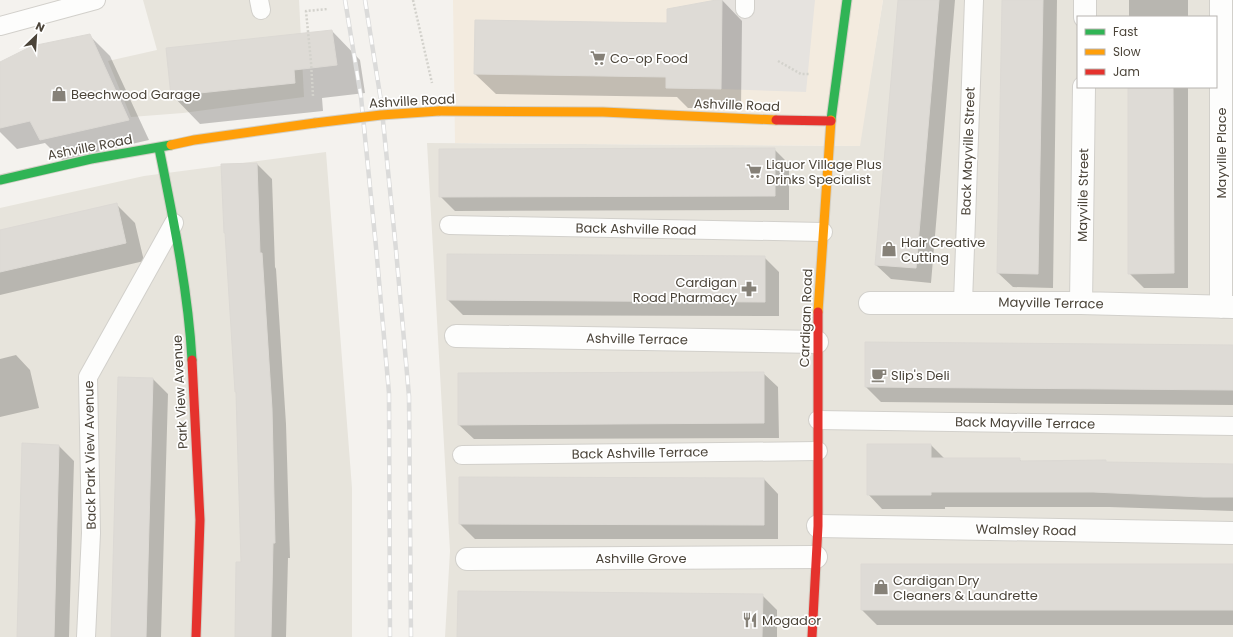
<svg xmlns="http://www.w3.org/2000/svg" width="1233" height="637" font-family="Poppins,sans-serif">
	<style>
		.residential { fill: #e7e4dc; fill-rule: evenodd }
		.commercial { fill: #f3ebdf }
		.parking { fill: #e6e3df }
		.shadow { fill: #0003 }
		.building { fill: #dedbd6; stroke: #dcd9d4 }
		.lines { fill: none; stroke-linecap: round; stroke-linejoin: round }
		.lane-casing { stroke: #d2d0cb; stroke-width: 20 }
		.street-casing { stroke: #d2d0cb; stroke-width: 24 }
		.fast-casing { stroke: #d3cfc5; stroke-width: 11 }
		.slow-casing { stroke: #d3cfc5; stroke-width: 11 }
		.jam-casing { stroke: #d3cfc5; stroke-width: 11 }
		.path { stroke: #d3d2cc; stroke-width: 2.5; stroke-dasharray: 2 2; stroke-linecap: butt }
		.lane { stroke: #fdfdfc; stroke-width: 18 }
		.street { stroke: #fdfdfc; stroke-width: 22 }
		.fast { stroke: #30b455; stroke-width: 9 }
		.slow { stroke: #ff9f0a; stroke-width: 9 }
		.jam { stroke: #e5322d; stroke-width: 9 }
		.rail-casing { stroke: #dbdbda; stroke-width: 4.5 }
		.rail { stroke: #fff; stroke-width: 3; stroke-dasharray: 9; stroke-linecap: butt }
		.slow-bridge-casing { stroke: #d3cfc5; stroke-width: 11; stroke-linecap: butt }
		.slow-bridge { stroke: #ff9f0a; stroke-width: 9 }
		.labels { text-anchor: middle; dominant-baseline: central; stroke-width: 3.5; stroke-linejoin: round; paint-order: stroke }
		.poi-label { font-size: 13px; fill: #4b4439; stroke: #fff; text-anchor: start }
		.street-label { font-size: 13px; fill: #4b4439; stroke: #fff }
	</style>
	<rect width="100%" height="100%" fill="#f4f2ee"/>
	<path class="residential" d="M143 0H299L304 97 183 113 131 117 108 61 157 50Z
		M883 0H1233V637H445L450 551 427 143 859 146ZM1078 17H1216V87H1078Z
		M326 152 352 488V637H0V208L144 176Z"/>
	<path class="commercial" d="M453 0H883L860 146 455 143Z"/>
	<path class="parking" d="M722 0H815L806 92 721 89Z"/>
	<path class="shadow" d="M722 0 742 21 741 109 688 108 677 97 496 94 475 74 668 24Z
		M899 0H955L931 283 891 279 876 265Z
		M1003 0H1057L1053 288 1013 287 998 273Z
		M1129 0H1188V17H1129Z
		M332 31 360 60 365 93 322 98 323 111 200 124 172 95Z
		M89 35 110 56 149 140 62 160 45 143 17 149 0 132V69Z
		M1129 87H1188V288H1144L1129 273Z
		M774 149 789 164V210L455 211 440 196Z
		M257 164 272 179 275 267 276 269 286 424 290 558H288L286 637H236L242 563 237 393 226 234 225 233Z
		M116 204 135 223 144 261 0 295V231Z
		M448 255 764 257 779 272V316L463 315 448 300Z
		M1233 346V405L881 402 866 387Z
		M16 355 30 370 39 408 0 417V359Z
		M763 373 778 387 779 438 474 439 459 425Z
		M153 379 168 394 161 637H112Z
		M931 445 945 459H1019L1022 462 1105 461 1107 463 1233 465V511L1109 507H945V509H882L868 494Z
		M59 446 74 461 69 637H18Z
		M764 479 778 494V539H475L460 524Z
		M862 565H1233V625H877L862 610Z
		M762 595 777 610V637H458Z"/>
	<path class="building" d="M716 0H722L721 89 666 88V77L474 74 475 20 667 23V9Z
		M898 0H939L916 268 875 265Z
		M1002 0H1043L1038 274 997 273Z
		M332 30 337 65 294 70 295 83 171 96 166 48Z
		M90 34 129 120 40 140 30 121 0 128V62L32 46Z
		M1128 87H1173L1174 273 1128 274Z
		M775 148V196L439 197V149Z
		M257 163 260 253H262L272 409 275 543H273L271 637H235L236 562H241L237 429 236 392H235L225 233H224L221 164Z
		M117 203 126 243 0 272V230Z
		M447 254 765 256V302L447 300Z
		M865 342 1233 345V390L865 387Z
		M764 372V423L458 425V373Z
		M118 377 153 378 146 637H111Z
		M22 443 59 445 54 637H17Z
		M867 444H931V458H1020V461L1106 460V462L1233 464V497H1203L1093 492H931V495H867Z
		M459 477 764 478V525L459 524Z
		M861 564H1233V610H861Z
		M458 591 763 594 762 637H457Z"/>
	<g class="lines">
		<defs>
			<path id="lane" d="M259 0 261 10
				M745 9V0
				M0 26 96 0
				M449 225 823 232
				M963 302 974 0
				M818 420 1233 426
				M462 455 818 451
				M86 637 91 533 88 377 174 223"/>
			<path id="street" d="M1085 17V0
				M870 303H1081L1233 307
				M1081 303 1084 87
				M1221 307V0
				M456 336 817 342
				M818 526 1233 533
				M467 559 816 557"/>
			<path id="fast" d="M831 120 847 0
				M159 148C173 218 188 289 192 360
				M0 180 91 159 171 145"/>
			<path id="slow" d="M439 111 603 112 776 120
				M171 145 194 140 315 123
				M818 312 831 120"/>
			<path id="jam" d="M776 120 831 121
				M192 360 200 520 196 637
				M812 637 818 526V312"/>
		</defs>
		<use href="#lane" class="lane-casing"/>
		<use href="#street" class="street-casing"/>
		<use href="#fast" class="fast-casing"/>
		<use href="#slow" class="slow-casing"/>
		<use href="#jam" class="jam-casing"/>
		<path class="path" d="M413 0 432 83
			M778 61 801 74H810
			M313 96 311 62 306 11 328 9"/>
		<use href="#lane" class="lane"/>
		<use href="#street" class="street"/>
		<use href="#fast" class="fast"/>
		<use href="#slow" class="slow"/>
		<use href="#jam" class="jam"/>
		<defs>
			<path id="rail" d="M345 0 361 97 376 247 389 393 390 637
				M365 0 381 101 396 250 409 396 411 637"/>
		</defs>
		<use href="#rail" class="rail-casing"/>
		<use href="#rail" class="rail"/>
		<defs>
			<path id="slow-bridge" d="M315 123 381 115 439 111"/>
		</defs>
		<use href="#slow-bridge" class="slow-bridge-casing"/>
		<use href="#slow-bridge" class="slow-bridge"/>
	</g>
	<defs>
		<symbol id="supermarket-bare" viewBox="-9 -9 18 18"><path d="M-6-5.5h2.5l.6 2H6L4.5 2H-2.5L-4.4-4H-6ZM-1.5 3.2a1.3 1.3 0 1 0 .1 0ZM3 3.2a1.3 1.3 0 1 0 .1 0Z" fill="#868178" stroke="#fff" stroke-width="2.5" paint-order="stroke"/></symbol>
		<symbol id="shop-bare" viewBox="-9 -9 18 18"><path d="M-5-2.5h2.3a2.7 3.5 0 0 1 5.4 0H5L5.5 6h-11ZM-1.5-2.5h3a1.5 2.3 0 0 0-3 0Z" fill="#868178" stroke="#fff" stroke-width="2.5" paint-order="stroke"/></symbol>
		<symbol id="pharmacy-bare" viewBox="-9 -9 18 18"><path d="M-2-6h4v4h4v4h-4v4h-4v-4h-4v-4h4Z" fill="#868178" stroke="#fff" stroke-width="2.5" paint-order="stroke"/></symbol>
		<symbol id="cafe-bare" viewBox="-9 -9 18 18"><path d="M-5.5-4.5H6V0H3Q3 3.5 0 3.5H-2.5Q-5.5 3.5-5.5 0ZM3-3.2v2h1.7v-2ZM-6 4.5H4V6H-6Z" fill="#868178" stroke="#fff" stroke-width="2.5" paint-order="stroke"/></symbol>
		<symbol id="restaurant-bare" viewBox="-9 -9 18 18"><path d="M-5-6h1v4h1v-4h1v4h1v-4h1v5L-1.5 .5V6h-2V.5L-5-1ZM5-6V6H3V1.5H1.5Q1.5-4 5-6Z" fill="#868178" stroke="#fff" stroke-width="2.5" paint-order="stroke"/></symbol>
	</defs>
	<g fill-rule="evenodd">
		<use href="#supermarket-bare" x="587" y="47" width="22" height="22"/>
		<use href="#shop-bare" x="48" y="83" width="22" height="22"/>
		<use href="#supermarket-bare" x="743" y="160" width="22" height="22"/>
		<use href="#shop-bare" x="878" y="238" width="22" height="22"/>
		<use href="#pharmacy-bare" x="738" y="278" width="22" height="22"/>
		<use href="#cafe-bare" x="868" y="364" width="22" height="22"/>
		<use href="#shop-bare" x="870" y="576" width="22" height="22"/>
		<use href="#restaurant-bare" x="739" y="609" width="22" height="22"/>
	</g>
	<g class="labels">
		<g class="poi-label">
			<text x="610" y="58">Co-op Food</text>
			<text x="71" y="94">Beechwood Garage</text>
			<text x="766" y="164">Liquor Village Plus<tspan x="766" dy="15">Drinks Specialist</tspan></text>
			<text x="901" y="242">Hair Creative<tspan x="901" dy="15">Cutting</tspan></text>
			<text x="737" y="282" text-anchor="end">Cardigan<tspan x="737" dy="15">Road Pharmacy</tspan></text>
			<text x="891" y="375">Slip's Deli</text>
			<text x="893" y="580">Cardigan Dry<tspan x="893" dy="15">Cleaners &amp; Laundrette</tspan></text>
			<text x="762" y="620">Mogador</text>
		</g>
		<g class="street-label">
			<text transform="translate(412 101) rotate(-3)">Ashville Road</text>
			<text transform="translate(737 105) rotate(2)">Ashville Road</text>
			<text transform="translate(90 147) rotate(-11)">Ashville Road</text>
			<text transform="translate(968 151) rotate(-88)">Back Mayville Street</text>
			<text transform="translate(1221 153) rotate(-90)">Mayville Place</text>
			<text transform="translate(1083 195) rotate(-89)">Mayville Street</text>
			<text transform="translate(636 229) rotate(1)">Back Ashville Road</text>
			<text transform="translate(1051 303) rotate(1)">Mayville Terrace</text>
			<text transform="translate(806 318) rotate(-88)">Cardigan Road</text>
			<text transform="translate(637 339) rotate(1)">Ashville Terrace</text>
			<text transform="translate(180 392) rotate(-93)">Park View Avenue</text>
			<text transform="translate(1025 423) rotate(1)">Back Mayville Terrace</text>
			<text transform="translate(640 453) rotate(-1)">Back Ashville Terrace</text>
			<text transform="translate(90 455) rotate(-91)">Back Park View Avenue</text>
			<text transform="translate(1026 530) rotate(1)">Walmsley Road</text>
			<text x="641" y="558">Ashville Grove</text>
		</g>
	</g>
	<rect x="1077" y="16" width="140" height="72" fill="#ffffff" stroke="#b7b4b0"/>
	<rect x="1085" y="29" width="20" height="6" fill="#30b455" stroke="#b7b4b0"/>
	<text x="1113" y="36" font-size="12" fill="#4b4439">Fast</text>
	<rect x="1085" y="49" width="20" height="6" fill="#ff9f0a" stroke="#b7b4b0"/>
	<text x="1113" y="56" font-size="12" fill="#4b4439">Slow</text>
	<rect x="1085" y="69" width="20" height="6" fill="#e5322d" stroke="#b7b4b0"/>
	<text x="1113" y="76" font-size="12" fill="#4b4439">Jam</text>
	<g transform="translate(36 36) rotate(25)" stroke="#ffffff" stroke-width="3" paint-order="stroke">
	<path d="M0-3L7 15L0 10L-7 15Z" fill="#4b4439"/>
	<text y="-6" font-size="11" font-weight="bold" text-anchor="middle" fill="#4b4439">N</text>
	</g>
</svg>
